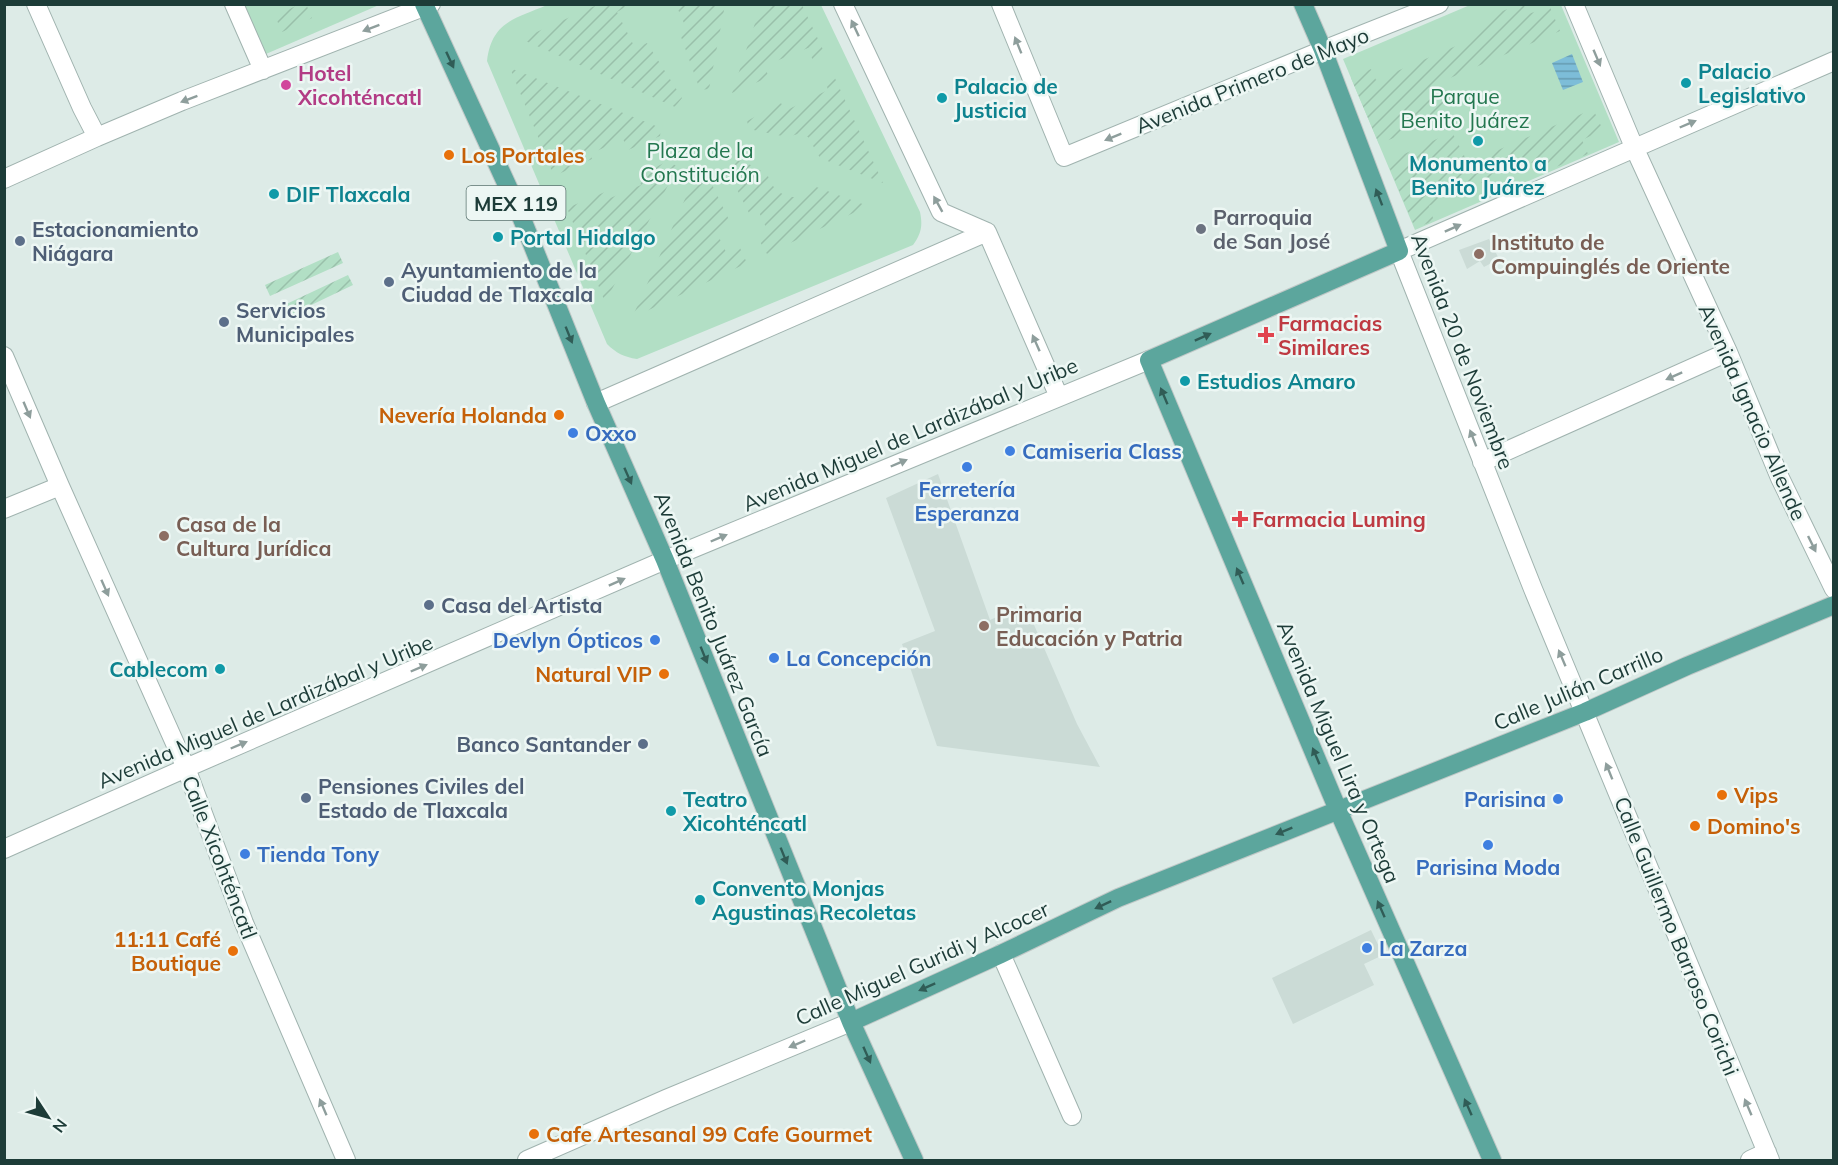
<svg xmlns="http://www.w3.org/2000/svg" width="1838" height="1165" font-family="Mulish,sans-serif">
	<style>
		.built { fill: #cbdbd6 }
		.park { fill: #b2dfc5 }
		.garden { fill: url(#garden-furrows) }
		.water { fill: url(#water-rules) }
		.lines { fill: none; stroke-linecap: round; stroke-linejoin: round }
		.minor-casing { stroke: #a0b3af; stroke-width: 20 }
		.major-casing { stroke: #c0c8c7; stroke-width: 20 }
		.minor { stroke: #fff; stroke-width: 18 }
		.major { stroke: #5ca69d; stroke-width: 18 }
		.oneway { fill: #8e9e9c }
		.oneway2 { fill: #305c56 }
		.culture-dot { fill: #0f9aa8; stroke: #edf7f4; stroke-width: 2 }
		.hotel-dot { fill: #d1479c; stroke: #edf7f4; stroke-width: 2 }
		.food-dot { fill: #e8710a; stroke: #edf7f4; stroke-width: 2 }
		.worship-dot { fill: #6b7280; stroke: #edf7f4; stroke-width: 2 }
		.service-dot { fill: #5c6f8a; stroke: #edf7f4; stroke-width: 2 }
		.education-dot { fill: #8d6e63; stroke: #edf7f4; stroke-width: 2 }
		.health-dot { fill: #e0444e; stroke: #edf7f4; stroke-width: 2 }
		.shop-dot { fill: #3f7fe0; stroke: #edf7f4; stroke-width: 2 }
		.labels { text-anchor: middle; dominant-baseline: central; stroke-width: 5; stroke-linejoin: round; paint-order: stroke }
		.shield { fill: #edf7f4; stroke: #5b7470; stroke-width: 1.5 }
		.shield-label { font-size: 20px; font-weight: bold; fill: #1d3c38 }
		.culture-label { font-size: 21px; font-weight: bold; fill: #0d838f; stroke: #edf7f4; text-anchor: start }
		.hotel-label { font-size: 21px; font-weight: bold; fill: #b23c85; stroke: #edf7f4; text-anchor: start }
		.street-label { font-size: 21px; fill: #1d3c38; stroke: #edf7f4 }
		.park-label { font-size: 21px; fill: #23774f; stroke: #edf7f4 }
		.food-label { font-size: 21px; font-weight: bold; fill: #c56008; stroke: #edf7f4; text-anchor: start }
		.worship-label { font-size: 21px; font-weight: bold; fill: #5b616d; stroke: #edf7f4; text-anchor: start }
		.service-label { font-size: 21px; font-weight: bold; fill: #4e5e75; stroke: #edf7f4; text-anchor: start }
		.education-label { font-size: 21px; font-weight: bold; fill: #785e54; stroke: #edf7f4; text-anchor: start }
		.health-label { font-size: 21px; font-weight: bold; fill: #be3a42; stroke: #edf7f4; text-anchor: start }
		.shop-label { font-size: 21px; font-weight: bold; fill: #366cbe; stroke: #edf7f4; text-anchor: start }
	</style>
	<defs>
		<pattern id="garden-furrows" width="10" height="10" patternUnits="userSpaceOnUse" patternTransform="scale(1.5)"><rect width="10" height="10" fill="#b2dfc5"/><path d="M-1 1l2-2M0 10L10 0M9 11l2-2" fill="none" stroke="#99c0aa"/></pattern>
		<pattern id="water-rules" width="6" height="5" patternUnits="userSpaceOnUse" patternTransform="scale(1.5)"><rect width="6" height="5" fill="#7dbdd8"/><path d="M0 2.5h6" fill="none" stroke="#669bb0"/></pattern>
	</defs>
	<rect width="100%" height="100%" fill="#ddebe7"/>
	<path class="built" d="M1489 239 1499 259 1484 267 1480 261 1467 269 1459 250Z
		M938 474 990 620 1025 604 1077 724 1100 767 937 746 902 644 935 631 886 498Z
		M1371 930 1383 955 1364 964 1374 985 1293 1024 1272 978Z"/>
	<path class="park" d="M237 5H379L259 57Z
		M547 5H821L920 212C923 226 921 234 913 245L637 359C624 357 616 353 607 344L487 61C492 21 515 19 547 5Z
		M1470 5H1561L1619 142 1415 230 1343 59Z"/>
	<path class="garden" d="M306 4 312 18 282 32 275 16 298 5Z
		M1522 4 1524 5 1528 14 1550 7 1560 31 1436 84 1449 115 1379 144 1351 78 1371 69 1376 80 1463 43 1478 31 1491 15Z
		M597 5H629L617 12 635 48 647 43 682 98 675 107 521 39Z
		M676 5H725L709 89 700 90 680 34 687 30Z
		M761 5H802L826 56 813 61 808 48 764 66 769 77 732 93Z
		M510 68 661 128 660 136 628 150 623 139 590 154 592 159 554 176Z
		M834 76 883 183 820 158 808 137 798 134 787 137 749 129 747 121 781 103 785 111 828 90 825 80Z
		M1593 109 1603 130 1582 140 1588 154 1551 169 1534 162 1514 168 1429 206 1434 221 1415 228 1387 162 1452 132 1468 163Z
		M732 155 767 174 772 185 779 192 788 197H795L811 185 868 206 767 254 759 240 769 234 758 210 749 213 724 164Z
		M668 161 678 167 605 302 567 208 605 192 608 199 641 185 638 176Z
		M697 172 707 174 731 224 716 231 727 254 740 248 747 263 632 318Z
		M338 252 343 263 270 296 265 285Z
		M348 275 353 285 282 319 278 308Z"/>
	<path class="water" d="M1572 54 1583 82 1563 90 1552 63Z"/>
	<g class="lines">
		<defs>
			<path id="minor" d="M36 4 82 108 97 137
				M234 4 263 70
				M843 4 941 212 987 232 1059 397
				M1001 4 1064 157 1323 50 1439 4
				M1574 4 1634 147 1728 352 1780 478 1834 589
				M4 179 97 137 182 101 431 4
				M4 356 60 486 186 768 244 923 346 1160
				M596 403 987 232
				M1482 462 1728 352
				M4 509 60 486
				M4 849 186 768 665 560 1149 360
				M1001 954 1072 1116
				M527 1160 666 1099 851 1022
				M1750 1160 1767 1152
				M1770 1160 1533 589 1399 251 1834 61"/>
			<path id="major" d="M424 4 518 209 596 403 665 560 851 1022 914 1160
				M1303 4 1323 50 1399 251 1149 360 1338 810 1492 1160
				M851 1022 1001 954 1118 898 1585 712 1687 666 1834 605"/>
		</defs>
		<use href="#minor" class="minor-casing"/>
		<use href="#major" class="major-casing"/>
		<use href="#minor" class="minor"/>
		<use href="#major" class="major"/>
	</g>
	<defs><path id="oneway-solid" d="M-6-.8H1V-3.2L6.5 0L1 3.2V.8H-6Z" transform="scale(1.5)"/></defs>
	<g class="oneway">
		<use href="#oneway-solid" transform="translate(371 28) rotate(159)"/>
		<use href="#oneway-solid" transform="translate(855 28) rotate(-115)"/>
		<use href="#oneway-solid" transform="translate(1018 45) rotate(-112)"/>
		<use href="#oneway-solid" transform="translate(1597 58) rotate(67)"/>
		<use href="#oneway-solid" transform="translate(189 99) rotate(159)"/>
		<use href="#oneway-solid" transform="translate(1688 124) rotate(-23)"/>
		<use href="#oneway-solid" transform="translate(1113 137) rotate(158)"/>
		<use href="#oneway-solid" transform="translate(938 204) rotate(-119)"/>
		<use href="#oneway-solid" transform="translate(1453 228) rotate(-24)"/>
		<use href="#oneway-solid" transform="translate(1036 343) rotate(-114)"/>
		<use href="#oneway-solid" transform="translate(1674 376) rotate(156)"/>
		<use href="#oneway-solid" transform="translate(27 410) rotate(67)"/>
		<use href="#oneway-solid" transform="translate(1473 438) rotate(-111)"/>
		<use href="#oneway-solid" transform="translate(899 463) rotate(-23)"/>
		<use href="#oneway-solid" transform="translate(719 538) rotate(-23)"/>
		<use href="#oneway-solid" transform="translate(1812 544) rotate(64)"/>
		<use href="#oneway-solid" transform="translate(617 582) rotate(-24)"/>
		<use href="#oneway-solid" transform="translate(105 588) rotate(66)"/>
		<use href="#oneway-solid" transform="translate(1562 658) rotate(-113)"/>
		<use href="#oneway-solid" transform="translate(419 668) rotate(-23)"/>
		<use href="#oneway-solid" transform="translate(239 745) rotate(-23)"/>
		<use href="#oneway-solid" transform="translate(1609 771) rotate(-112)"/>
		<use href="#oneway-solid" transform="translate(797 1044) rotate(157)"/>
		<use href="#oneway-solid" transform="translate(323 1107) rotate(-113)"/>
		<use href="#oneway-solid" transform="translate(1748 1107) rotate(-113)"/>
	</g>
	<g class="oneway2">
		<use href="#oneway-solid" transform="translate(450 60) rotate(65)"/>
		<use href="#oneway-solid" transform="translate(1379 197) rotate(-111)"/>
		<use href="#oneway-solid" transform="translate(569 335) rotate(68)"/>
		<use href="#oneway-solid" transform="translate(1203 337) rotate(-24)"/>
		<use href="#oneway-solid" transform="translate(1164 396) rotate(-113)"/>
		<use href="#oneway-solid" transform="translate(628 476) rotate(66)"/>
		<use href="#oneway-solid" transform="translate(1240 576) rotate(-113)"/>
		<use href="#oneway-solid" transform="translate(704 655) rotate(68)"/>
		<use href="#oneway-solid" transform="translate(1316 756) rotate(-113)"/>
		<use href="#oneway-solid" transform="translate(1284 831) rotate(158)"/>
		<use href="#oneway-solid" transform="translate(784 856) rotate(68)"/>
		<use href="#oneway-solid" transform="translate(1103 905) rotate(155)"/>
		<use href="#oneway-solid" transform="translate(1381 909) rotate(-114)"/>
		<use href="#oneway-solid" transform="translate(927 987) rotate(156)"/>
		<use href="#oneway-solid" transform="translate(867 1055) rotate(66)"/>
		<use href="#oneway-solid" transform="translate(1468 1107) rotate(-114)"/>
	</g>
	<g class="culture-dot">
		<circle cx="1686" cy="83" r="6"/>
		<circle cx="942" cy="98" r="6"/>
		<circle cx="1478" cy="141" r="6"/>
		<circle cx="274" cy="194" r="6"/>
		<circle cx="498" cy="237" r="6"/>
		<circle cx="1185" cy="381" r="6"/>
		<circle cx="220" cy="669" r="6"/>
		<circle cx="671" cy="811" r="6"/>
		<circle cx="700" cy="900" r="6"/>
	</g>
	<circle class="hotel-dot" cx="286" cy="85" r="6"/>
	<g class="food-dot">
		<circle cx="449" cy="155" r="6"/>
		<circle cx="559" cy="415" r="6"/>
		<circle cx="664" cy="674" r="6"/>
		<circle cx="1722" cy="795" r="6"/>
		<circle cx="1695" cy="826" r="6"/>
		<circle cx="233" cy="951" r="6"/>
		<circle cx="534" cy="1134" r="6"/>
	</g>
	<circle class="worship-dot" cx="1201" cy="229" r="6"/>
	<g class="service-dot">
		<circle cx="20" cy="241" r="6"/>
		<circle cx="389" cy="282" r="6"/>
		<circle cx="224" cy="322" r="6"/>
		<circle cx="429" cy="605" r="6"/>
		<circle cx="643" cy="744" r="6"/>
		<circle cx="306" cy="798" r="6"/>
	</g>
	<g class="education-dot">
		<circle cx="1479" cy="254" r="6"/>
		<circle cx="164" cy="536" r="6"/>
		<circle cx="984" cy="626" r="6"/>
	</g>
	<g class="health-dot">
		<path d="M1263 326h6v6h6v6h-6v6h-6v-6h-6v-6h6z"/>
		<path d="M1237 510h6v6h6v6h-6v6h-6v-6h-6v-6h6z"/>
	</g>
	<g class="shop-dot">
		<circle cx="573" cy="433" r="6"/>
		<circle cx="1010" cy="451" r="6"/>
		<circle cx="967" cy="467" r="6"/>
		<circle cx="655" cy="640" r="6"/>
		<circle cx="774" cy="658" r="6"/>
		<circle cx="1558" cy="799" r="6"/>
		<circle cx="1488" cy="845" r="6"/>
		<circle cx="245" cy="854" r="6"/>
		<circle cx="1367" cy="948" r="6"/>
	</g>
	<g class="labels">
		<rect class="shield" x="466.5" y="186" width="99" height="34" rx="4.5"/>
		<g class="shield-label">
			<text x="516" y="203">MEX 119</text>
		</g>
		<g class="culture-label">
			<text x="1698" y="71">Palacio<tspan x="1698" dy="24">Legislativo</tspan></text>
			<text x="954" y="86">Palacio de<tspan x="954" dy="24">Justicia</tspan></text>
			<text x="1478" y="163" text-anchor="middle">Monumento a<tspan x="1478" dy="24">Benito Juárez</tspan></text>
			<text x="286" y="194">DIF Tlaxcala</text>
			<text x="510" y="237">Portal Hidalgo</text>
			<text x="1197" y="381">Estudios Amaro</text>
			<text x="208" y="669" text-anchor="end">Cablecom</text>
			<text x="683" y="799">Teatro<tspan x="683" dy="24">Xicohténcatl</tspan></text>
			<text x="712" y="888">Convento Monjas<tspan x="712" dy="24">Agustinas Recoletas</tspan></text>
		</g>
		<g class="hotel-label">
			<text x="298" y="73">Hotel<tspan x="298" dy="24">Xicohténcatl</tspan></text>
		</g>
		<g class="street-label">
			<text transform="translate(1252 80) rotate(-22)">Avenida Primero de Mayo</text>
			<text transform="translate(1463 351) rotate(69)">Avenida 20 de Noviembre</text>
			<text transform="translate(1753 412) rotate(66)">Avenida Ignacio Allende</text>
			<text transform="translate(910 434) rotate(-23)">Avenida Miguel de Lardizábal y Uribe</text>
			<text transform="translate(714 624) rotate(68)">Avenida Benito Juárez García</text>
			<text transform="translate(1578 688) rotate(-23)">Calle Julián Carrillo</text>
			<text transform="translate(265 711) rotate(-23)">Avenida Miguel de Lardizábal y Uribe</text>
			<text transform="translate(1339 752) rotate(67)">Avenida Miguel Lira y Ortega</text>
			<text transform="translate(220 857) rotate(69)">Calle Xicohténcatl</text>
			<text transform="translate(1677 936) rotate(68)">Calle Guillermo Barroso Corichi</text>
			<text transform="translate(922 963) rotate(-24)">Calle Miguel Guridi y Alcocer</text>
		</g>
		<g class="park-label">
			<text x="1465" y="96">Parque<tspan x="1465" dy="24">Benito Juárez</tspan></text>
			<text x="700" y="150">Plaza de la<tspan x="700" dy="24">Constitución</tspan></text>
		</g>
		<g class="food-label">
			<text x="461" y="155">Los Portales</text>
			<text x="547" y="415" text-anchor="end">Nevería Holanda</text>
			<text x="652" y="674" text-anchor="end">Natural VIP</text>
			<text x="1734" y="795">Vips</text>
			<text x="1707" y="826">Domino's</text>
			<text x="221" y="939" text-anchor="end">11:11 Café<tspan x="221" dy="24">Boutique</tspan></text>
			<text x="546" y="1134">Cafe Artesanal 99 Cafe Gourmet</text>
		</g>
		<g class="worship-label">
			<text x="1213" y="217">Parroquia<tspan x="1213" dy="24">de San José</tspan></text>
		</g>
		<g class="service-label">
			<text x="32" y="229">Estacionamiento<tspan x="32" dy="24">Niágara</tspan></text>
			<text x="401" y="270">Ayuntamiento de la<tspan x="401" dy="24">Ciudad de Tlaxcala</tspan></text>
			<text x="236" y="310">Servicios<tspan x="236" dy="24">Municipales</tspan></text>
			<text x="441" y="605">Casa del Artista</text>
			<text x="631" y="744" text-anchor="end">Banco Santander</text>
			<text x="318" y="786">Pensiones Civiles del<tspan x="318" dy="24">Estado de Tlaxcala</tspan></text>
		</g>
		<g class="education-label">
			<text x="1491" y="242">Instituto de<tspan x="1491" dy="24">Compuinglés de Oriente</tspan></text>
			<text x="176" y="524">Casa de la<tspan x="176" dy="24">Cultura Jurídica</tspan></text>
			<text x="996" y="614">Primaria<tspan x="996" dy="24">Educación y Patria</tspan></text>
		</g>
		<g class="health-label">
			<text x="1278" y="323">Farmacias<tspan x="1278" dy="24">Similares</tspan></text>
			<text x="1252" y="519">Farmacia Luming</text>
		</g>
		<g class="shop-label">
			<text x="585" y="433">Oxxo</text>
			<text x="1022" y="451">Camiseria Class</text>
			<text x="967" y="489" text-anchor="middle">Ferretería<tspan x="967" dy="24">Esperanza</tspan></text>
			<text x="643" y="640" text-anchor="end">Devlyn Ópticos</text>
			<text x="786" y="658">La Concepción</text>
			<text x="1546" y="799" text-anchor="end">Parisina</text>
			<text x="257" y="854">Tienda Tony</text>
			<text x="1488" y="867" text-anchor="middle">Parisina Moda</text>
			<text x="1379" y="948">La Zarza</text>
		</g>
	</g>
	<rect width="1838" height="1165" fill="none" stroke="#1d3c38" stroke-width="12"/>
	<g transform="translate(48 1117) rotate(126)" stroke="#edf7f4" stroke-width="4.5" paint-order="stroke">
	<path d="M0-4.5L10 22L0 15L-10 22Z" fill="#1d3c38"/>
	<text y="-9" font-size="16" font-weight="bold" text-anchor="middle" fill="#1d3c38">N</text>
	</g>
</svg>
